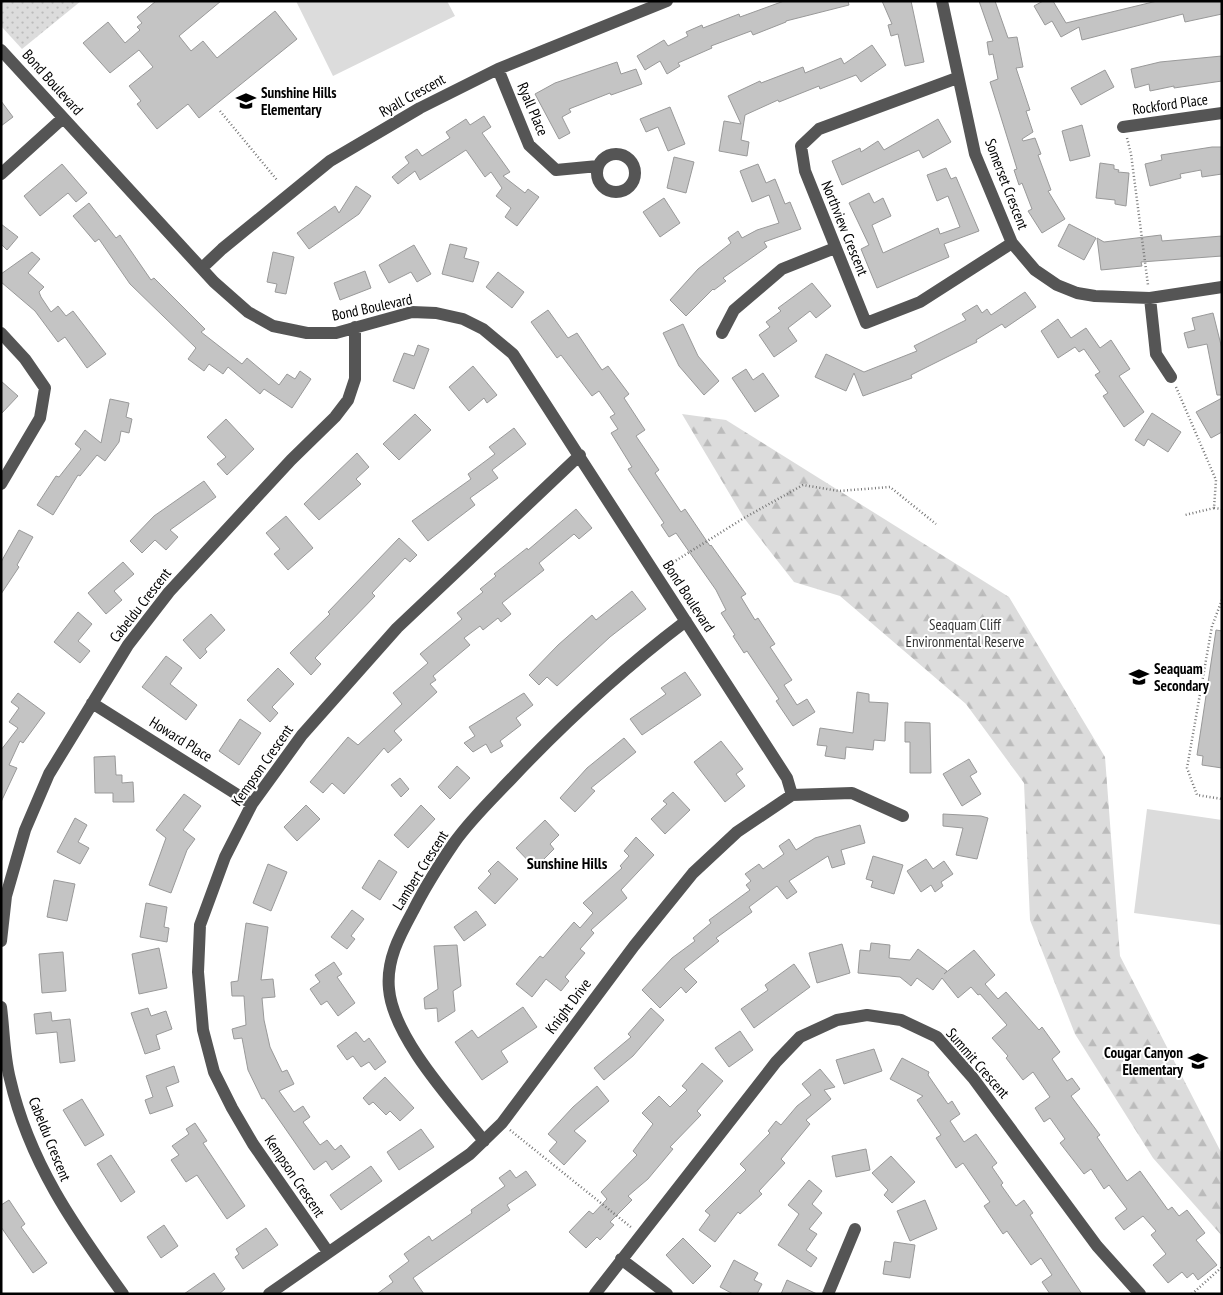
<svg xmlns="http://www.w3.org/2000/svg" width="1223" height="1295" font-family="'PT Sans Narrow',sans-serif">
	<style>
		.grass { fill: #dcdcdc }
		.forest { fill: url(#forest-firs) }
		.park { fill: url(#park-dots) }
		.building { fill: #c4c4c4; stroke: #999 }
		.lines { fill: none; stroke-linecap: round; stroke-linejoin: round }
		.path { stroke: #777; stroke-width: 2.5; stroke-dasharray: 1 2.5; stroke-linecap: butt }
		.minor { stroke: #555; stroke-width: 12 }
		.labels { text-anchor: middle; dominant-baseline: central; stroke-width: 4; stroke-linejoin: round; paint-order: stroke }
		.street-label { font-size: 15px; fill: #000; stroke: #fff }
		.poi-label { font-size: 15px; font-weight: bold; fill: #000; stroke: #fff; text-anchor: start }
		.park-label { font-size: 15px; fill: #333; stroke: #fff }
		.neighbourhood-label { font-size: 16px; font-weight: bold; fill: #000; stroke: #fff }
	</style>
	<defs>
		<pattern id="forest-firs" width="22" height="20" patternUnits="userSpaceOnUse" patternTransform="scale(1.25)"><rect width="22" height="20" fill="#dcdcdc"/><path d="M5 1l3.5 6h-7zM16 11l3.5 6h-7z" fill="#bbb"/></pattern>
		<pattern id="park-dots" width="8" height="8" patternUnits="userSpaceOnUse" patternTransform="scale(1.25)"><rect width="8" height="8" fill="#dcdcdc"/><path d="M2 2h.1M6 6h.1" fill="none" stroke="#bbb" stroke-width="1.8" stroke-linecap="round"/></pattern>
	</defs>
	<rect width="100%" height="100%" fill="#fff"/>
	<path class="grass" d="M296 1H447L455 16 333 76Z
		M1147 809 1222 820V925L1134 913Z"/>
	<path class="forest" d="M682 414 726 420 1009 597 1105 757 1120 956 1222 1154V1236L1153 1158 1075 1034 1030 920 1024 783 966 704 840 596 794 582 744 518Z"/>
	<path class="park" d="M1 1H81L22 49 1 26Z"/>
	<path class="building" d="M156 1H221L179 36 191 51 203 41 217 58 275 11 297 39 199 118 188 104 157 129 137 104 141 101 129 86 153 67 139 50 110 73 83 43 108 22 125 43 140 30 137 27 142 23 137 17Z
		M784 1H848L849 5 786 21V22L753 35 751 31 711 46 712 48 678 63 680 66 667 74 660 61 645 70 637 56 664 40 668 46 688 36 686 32 702 25 703 28 739 14 740 17Z
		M882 1H911L924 62 905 66 898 34 891 36 888 25 892 24Z
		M979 1H995L1008 38 1017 37 1023 67 1016 68 1030 110 1026 111 1033 132 1022 139 1023 141 1035 138 1041 154 1038 155 1051 190 1048 191 1065 219 1042 233 1028 211 1032 209 1022 183 1019 185 1014 170 1017 169 990 82 998 79 993 54 989 55 987 42 993 41Z
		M1043 1H1053L1066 23 1157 1H1222V14L1185 22 1183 14 1082 40 1079 27 1061 37 1052 21 1045 25 1034 6Z
		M872 45 886 65 861 82 856 75 820 89 819 86 779 102 778 100 745 115 741 140 749 142 747 156 719 151 724 121 741 124 728 96 760 81 761 83 803 67 805 73 841 58 844 64Z
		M1222 56V81L1174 88V86L1150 91 1149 84 1135 88 1131 69 1160 62Z
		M617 62 621 74 636 69 642 84 611 95 610 93 569 109 571 112 562 117 570 133 559 139 535 94 555 83Z
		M1105 70 1114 87 1081 105 1071 88Z
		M1 101 13 117 1 126Z
		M670 107 685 144 668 151 658 127 646 132 640 119Z
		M484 116 491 127 482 133 510 172 503 176 525 193 528 189 539 197 517 226 505 217 511 208 496 196 502 188 491 172 485 177 466 150 420 180 415 171 398 184 392 177 409 163 405 157 417 149 422 156 450 138 446 132 466 119 470 125Z
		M938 119 951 142 923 158 919 150 842 185 832 161 860 148 861 152 878 141 884 150Z
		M1082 125 1090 156 1070 161 1062 131Z
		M1212 147H1222V174L1202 177 1201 170 1180 174 1181 178 1150 186 1145 164 1162 160 1161 155Z
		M674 157 694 162 686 193 667 188Z
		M1100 163 1114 165V169L1119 170 1118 172 1129 173 1126 206 1115 204V200L1096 198Z
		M62 164 87 193 76 202 68 193 40 216 24 196Z
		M758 164 766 183 775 179 785 204 790 202 801 229 764 242 767 247 723 278 726 281 714 290 713 289 686 316 670 300 698 269 731 243 728 238 738 231 742 238 757 230 779 223 769 195 752 202 740 171Z
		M946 168 951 179 956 177 979 231 944 244 949 257 877 288 861 249 869 245 849 203 869 193 874 203 883 198 891 216 872 225 883 253 938 228 940 234 960 227 948 196 937 201 927 175Z
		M356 186 371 196 359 214 309 249 297 233 335 206 339 213Z
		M664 198 680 223 660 237 643 212Z
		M89 203 116 238 120 235 151 280 154 278 205 329 201 332 242 364 247 358 279 385 287 374 295 379 300 371 311 379 292 408 264 389 260 394 228 367 223 374 209 364 204 371 188 359 196 348 130 284 99 239 95 242 73 216Z
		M1 224 18 237 7 250 1 244Z
		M1069 224 1096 238 1084 260 1058 246Z
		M1161 235 1162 241 1222 236V256L1141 262 1142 266 1101 270 1097 238 1104 242Z
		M450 244 467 248 464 258 479 262 473 282 442 274Z
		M414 245 431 274 417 282 411 272 389 283 379 265Z
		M32 252 40 259 28 273 44 287 39 292 41 297 51 312 58 306 66 316 73 311 106 354 87 368 65 337 58 342 35 311 1 282V274Z
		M273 252 294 257 286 294 275 292 277 284 267 282Z
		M365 271 371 288 340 300 334 283Z
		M498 272 524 292 512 308 486 287Z
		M812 283 831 306 816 318 810 311 788 328 797 341 774 357 759 335 770 327 766 322 781 311 778 308Z
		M1025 292 1036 307 1005 328 1002 324 976 340 977 342 911 375 912 378 863 396 854 373 846 391 815 377 826 354 864 372 917 351 914 346 966 320 962 314 977 305 982 313 987 309 991 315Z
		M548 310 568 338 577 333 602 370 608 366 629 394 624 398 645 430 636 436 659 470 655 473 681 512 685 509 710 546 711 545 746 594 741 597 755 620 758 618 775 644 770 647 792 680 784 685 797 705 807 699 815 712 793 726 776 701 779 699 747 651 744 653 733 636 735 635 721 613 726 610 716 590 676 533 669 537 661 525 664 523 628 469 632 467 611 433 618 429 610 417 615 414 599 391 592 396 561 355 557 358 531 322Z
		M1213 313 1222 349V395H1217L1207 344 1188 348 1184 333 1195 330 1192 318Z
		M1058 319 1071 338 1086 328 1100 348 1111 340 1130 369 1119 376 1144 412 1124 427 1103 396 1108 393 1095 375 1100 372 1084 349 1079 352 1075 347 1058 358 1041 331Z
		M683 324 698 356 719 381 704 395 679 366 663 333Z
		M418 345 429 349 414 389 393 381 404 353 414 356Z
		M473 366 497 395 487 403 484 398 469 411 449 387Z
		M746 369 753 380 763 373 779 396 755 412 732 378Z
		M1 381 18 396 1 414Z
		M1222 398V432L1211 438 1196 412Z
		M110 399 129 403 126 417 132 419 129 433 121 431 119 442 105 461 97 455 80 476 78 475 53 515 37 505 56 476 59 477 81 449 75 444 85 430 101 443Z
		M1152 413 1181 432 1168 452 1148 439 1144 446 1135 440Z
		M415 414 431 430 399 460 383 444Z
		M226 419 254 449 227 475 217 464 226 457 207 437Z
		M514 428 526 444 492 470 498 478 470 498 475 505 428 541 412 521 471 479 468 474 495 454 489 447Z
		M357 453 369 467 356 479 361 484 319 520 304 504Z
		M204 481 216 497 170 530 178 537 166 550 155 540 142 553 130 541 154 516Z
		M576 509 592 528 579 539 574 534 539 563 544 570 502 603 511 614 501 622 498 618 483 630 480 626 464 638 470 645 433 676 436 680 430 684 437 692 394 731 402 740 388 753 384 748 344 794 332 783 323 793 310 782 348 737 358 745 402 704 393 693 428 663 420 654 462 619 457 613 483 592 480 589 496 576 494 574 527 548 528 550Z
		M286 516 313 548 288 570 274 554 280 549 266 533Z
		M19 530 33 537 17 565 19 567 1 594V562Z
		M399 538 417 555 410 562 405 558 372 593 375 596 315 658 321 664 311 675 290 653 330 614 328 612Z
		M123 562 134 574 114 591 122 600 106 614 88 593Z
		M632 591 646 609 610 637 557 686 547 677 539 685 529 675 558 645 592 615 596 620Z
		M78 612 92 624 78 641 90 651 80 663 54 642Z
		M211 614 225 630 205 649 207 652 200 659 183 640Z
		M1216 630 1222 631V768L1202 765 1203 756 1197 755Z
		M166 656 182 668 170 684 197 705 186 720 142 687Z
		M278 668 294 684 272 707 278 713 270 722 247 700Z
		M685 672 701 695 642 735 630 719 666 694 661 688Z
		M857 692 869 694V702L888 703 885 741 874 740 873 750 846 747 845 759 825 756 827 746 817 745 820 728 853 733Z
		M18 693 45 713 23 743 20 741 9 765 17 768 1 802V750L18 728 9 722 19 708 11 702Z
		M524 693 533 705 516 718 521 725 500 741 503 746 491 753 486 744 473 752 464 743 475 736 469 727Z
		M240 719 261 733 239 765 219 751Z
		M905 722 930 723 931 773H910V742H905Z
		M624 738 636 752 591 788 595 791 575 812 560 798 587 768Z
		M721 741 743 769 736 774 745 786 725 802 694 762Z
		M115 756 116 775H122V783L133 782 134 802H113V793H95L94 757Z
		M969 759 977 772 970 776 981 794 962 806 943 774Z
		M457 766 470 778 450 799 438 787Z
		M400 778 409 789 401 797 391 785Z
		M673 792 690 810 665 834 651 819 667 804 663 801Z
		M184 794 201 806 183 830 195 839 187 850 171 893 149 885 166 838 156 830Z
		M306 805 320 819 297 841 284 827Z
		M421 805 435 819 408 848 394 835Z
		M943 814 981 816 988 818 977 859 956 855 963 828 943 826Z
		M75 818 87 825 78 842 89 848 80 864 57 852Z
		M545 820 559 835 550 844 554 849 535 868 516 848Z
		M860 825 865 843 841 850 845 864 832 868 828 856 789 881 797 892 787 899 777 886 749 907 752 912 716 938 719 941 684 969 697 982 686 993 681 987 660 1008 642 990 672 958 695 941 693 938 711 923 709 920 750 890 746 885 751 881 745 874 759 864 763 869 784 854 779 846 789 839 796 850 815 838Z
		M636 837 654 855 621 890 627 898 591 930 594 933 580 949 585 953 565 977 569 981 561 991 546 979 532 997 516 984 540 956 543 958 574 922 580 928 593 913 583 903 622 868 620 866 629 856 624 851Z
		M873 856 903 865 894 894 871 887 873 881 866 879Z
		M926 859 933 869 944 861 953 874 941 882 943 886 935 892 931 885 921 892 907 871Z
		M379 860 397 872 380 900 362 888Z
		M498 861 518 879 495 904 478 888 491 874 488 871Z
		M268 864 287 872 271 911 253 903Z
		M54 880 75 884 67 921 47 917Z
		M146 903 167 907 164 927 169 928 167 942 140 937Z
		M352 910 364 919 351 936 355 939 347 949 331 937Z
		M476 911 486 925 464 941 454 927Z
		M246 923 268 927 261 980 273 979 275 997 262 998 264 1020 270 1047 282 1072 287 1070 294 1084 279 1091 294 1112 303 1106 310 1117 303 1122 320 1145 327 1140 335 1150 341 1145 350 1157 332 1170 326 1161 314 1170 264 1098 262 1099 248 1070 242 1038 234 1039 232 1029 246 1025 244 996H232L231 982 238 981Z
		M871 943 890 945 889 958 910 960 918 949 947 971 944 974 974 950 995 975 985 984 998 999 1006 992 1039 1030 1042 1027 1060 1052 1052 1059 1067 1081 1072 1078 1080 1089 1071 1096 1100 1135 1097 1137 1127 1181 1140 1171 1168 1210 1172 1207 1179 1216 1187 1210 1205 1233 1196 1240 1217 1265 1198 1280 1193 1273 1187 1278 1182 1272 1168 1283 1153 1265 1166 1254 1151 1235 1156 1231 1143 1216 1124 1230 1115 1218 1127 1209 1109 1185 1104 1189 1091 1169 1084 1174 1060 1143 1065 1139 1050 1118 1044 1122 1035 1108 1050 1097 1033 1072 1023 1080 1006 1058 1008 1056 992 1038 1007 1025 980 994 978 995 971 987 958 998 942 978 933 990 917 978 911 986 900 977 858 973 860 950 870 951Z
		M842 944 850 973 817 983 809 953Z
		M457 945 461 986 453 991 455 1011 438 1022 437 1008 425 1009 424 998 438 989 434 946Z
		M159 948 167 988 139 994 132 954Z
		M63 952 66 991 42 993 39 954Z
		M334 962 342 974 337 977 355 1003 338 1016 327 1001 321 1005 310 989 320 982 315 975Z
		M794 964 810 987 754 1028 741 1009 768 990 765 985Z
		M523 1007 537 1027 501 1051 508 1062 482 1080 455 1042 472 1030 478 1038Z
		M148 1008 151 1016 166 1011 172 1029 156 1035 160 1049 145 1054 131 1013Z
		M651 1008 664 1020 633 1056 604 1080 594 1068 631 1037 628 1034Z
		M51 1012 52 1021 70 1019 75 1061 60 1063 57 1032 36 1034 34 1014Z
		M740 1031 753 1050 729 1067 715 1048Z
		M356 1032 364 1042 369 1038 386 1062 375 1070 369 1062 361 1067 353 1056 347 1060 337 1046Z
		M874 1049 882 1071 844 1084 836 1060Z
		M902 1058 929 1072 928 1075 948 1104 952 1101 960 1114 950 1121 964 1142 976 1134 989 1152 997 1163 992 1167 1003 1183 1001 1185 1016 1206 1024 1200 1033 1213 1030 1215 1082 1294H1050L1042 1282 1052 1275 1041 1258 1031 1265 1007 1231 1003 1234 984 1206 990 1202 963 1163 956 1168 936 1138 941 1135 917 1100 923 1096 890 1079Z
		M702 1063 723 1081 697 1111 701 1115 670 1147 673 1149 648 1179 628 1196 632 1200 610 1222 614 1225 600 1240 597 1237 586 1248 569 1232 589 1211 593 1214 607 1199 601 1192 637 1155 633 1151 653 1124 642 1113 659 1096 670 1107 687 1090 682 1086Z
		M174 1066 179 1082 166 1087 173 1106 150 1114 145 1100 153 1097 146 1076Z
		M820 1069 835 1087 824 1090 831 1099 806 1120 810 1124 781 1159 785 1163 759 1191 762 1194 740 1214 738 1212 715 1242 699 1230 710 1215 705 1211 746 1170 740 1164 770 1133 768 1131 776 1121 781 1125 797 1106 811 1095 802 1084Z
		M385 1077 414 1108 400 1121 390 1111 386 1115 373 1102 369 1105 363 1098Z
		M597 1086 609 1101 574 1131 586 1141 564 1165 549 1151 557 1142 548 1134 573 1107Z
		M82 1099 104 1135 85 1146 63 1110Z
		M195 1123 207 1141 203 1143 245 1206 227 1219 197 1175 186 1182 171 1160 179 1155 172 1146 189 1134 186 1129Z
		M421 1129 434 1147 399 1170 387 1152Z
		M866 1149 870 1170 836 1177 832 1156Z
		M111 1155 135 1192 121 1202 97 1164Z
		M891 1156 915 1182 892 1203 884 1195 888 1190 872 1173Z
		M371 1166 382 1181 341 1210 330 1195Z
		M510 1170 516 1178 526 1171 536 1185 507 1205 510 1210 413 1278 424 1294H377L393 1282 389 1276 409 1261 404 1254 429 1236 432 1241 472 1213 471 1210 505 1186 499 1178Z
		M809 1180 822 1191 812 1204 822 1213 809 1229 817 1234 806 1250 817 1258 811 1267 778 1245 799 1214 788 1205Z
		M9 1200 25 1224 21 1227 47 1263 33 1273 1 1227V1205Z
		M925 1200 937 1229 910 1241 897 1211Z
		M164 1225 178 1246 161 1258 147 1237Z
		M266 1228 278 1245 243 1269 235 1257 239 1254 236 1249Z
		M683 1238 711 1266 693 1284 666 1255Z
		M894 1242 915 1245 910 1278 883 1274 885 1261 891 1262Z
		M734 1260 758 1273 754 1280 762 1284 757 1294H733L720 1287Z
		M214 1273 225 1289 219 1294H184Z
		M787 1280 817 1294H781Z"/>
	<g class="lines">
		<path class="path" d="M220 111 277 180
			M1127 138 1131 154 1148 285
			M1176 387 1216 480 1214 508 1185 515
			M1214 508 1222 509
			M664 568 744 518 803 485 839 491 890 487 936 524
			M1222 600 1212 626 1187 768 1197 795 1222 799
			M510 1130 632 1228
			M1192 1294 1222 1267"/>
		<path class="minor" d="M942 1 975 154 1012 243 1035 270 1057 285 1077 293 1095 296 1150 298 1222 287
			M1 50 214 282 248 312 273 326 307 333H336L412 312 436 313 463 319 483 329 513 354 787 778 792 795
			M498 69 529 145 556 170 598 166
			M957 78 819 129 801 146 805 171 866 323 920 302 1012 243
			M1123 127 1222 113
			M597 173a19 19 0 1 1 38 0a19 19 0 1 1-38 0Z
			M1 174 63 118
			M202 268 222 249 330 161 420 108 498 69 667 1
			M1150 298 1156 354 1171 377
			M1 333 25 359 45 388 40 418 1 484
			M722 333 734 310 782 269 835 248
			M92 703 252 804
			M1 941 6 896 25 830 49 774 128 645 169 592 291 460 335 417 348 400 355 379V327
			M1 1007C4 1030 4 1056 10 1079 29 1162 74 1226 123 1294
			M484 1141C454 1103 393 1038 389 989 386 960 400 935 413 911 425 887 439 865 454 843 470 820 493 798 512 778 566 721 624 668 686 621
			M328 1252 253 1144 232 1108 214 1072 203 1030 198 972 200 925 225 857 252 804 302 735 397 628 580 455
			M621 1259 667 1294
			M269 1294 470 1154 502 1123 634 946 693 873 737 832 792 795 852 793 903 816
			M595 1294 776 1062 800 1037 837 1020 867 1015 901 1020 937 1037 973 1078 1097 1246 1140 1294
			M828 1294 855 1229"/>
	</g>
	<defs>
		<symbol id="school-bare" viewBox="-9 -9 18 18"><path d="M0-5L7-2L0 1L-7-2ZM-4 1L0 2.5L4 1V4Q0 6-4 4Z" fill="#000" stroke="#fff" stroke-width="2.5" paint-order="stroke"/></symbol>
	</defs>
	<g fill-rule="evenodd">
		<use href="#school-bare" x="232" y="87" width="28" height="28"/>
		<use href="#school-bare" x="1125" y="663" width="28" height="28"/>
		<use href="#school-bare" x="1184" y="1047" width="28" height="28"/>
	</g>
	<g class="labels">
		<g class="street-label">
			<text transform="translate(53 82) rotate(48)">Bond Boulevard</text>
			<text transform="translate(412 95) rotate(-29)">Ryall Crescent</text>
			<text transform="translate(1170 104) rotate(-8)">Rockford Place</text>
			<text transform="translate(533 109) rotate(67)">Ryall Place</text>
			<text transform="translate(1007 184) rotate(69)">Somerset Crescent</text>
			<text transform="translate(845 228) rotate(68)">Northview Crescent</text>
			<text transform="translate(372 307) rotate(-12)">Bond Boulevard</text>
			<text transform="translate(689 596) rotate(57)">Bond Boulevard</text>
			<text transform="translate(140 605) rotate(-52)">Cabeldu Crescent</text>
			<text transform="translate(181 739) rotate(32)">Howard Place</text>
			<text transform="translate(262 765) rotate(-55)">Kempson Crescent</text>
			<text transform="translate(420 870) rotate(-58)">Lambert Crescent</text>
			<text transform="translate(568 1006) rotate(-53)">Knight Drive</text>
			<text transform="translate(978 1063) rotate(49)">Summit Crescent</text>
			<text transform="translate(50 1139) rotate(68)">Cabeldu Crescent</text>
			<text transform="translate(295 1176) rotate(56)">Kempson Crescent</text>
		</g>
		<g class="poi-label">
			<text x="261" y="92">Sunshine Hills<tspan x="261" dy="17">Elementary</tspan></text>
			<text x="1154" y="668">Seaquam<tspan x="1154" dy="17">Secondary</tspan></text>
			<text x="1183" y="1052" text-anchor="end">Cougar Canyon<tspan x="1183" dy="17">Elementary</tspan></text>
		</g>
		<g class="park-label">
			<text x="965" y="624">Seaquam Cliff<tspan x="965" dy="17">Environmental Reserve</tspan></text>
		</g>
		<g class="neighbourhood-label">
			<text x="567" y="863">Sunshine Hills</text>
		</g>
	</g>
	<rect width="1223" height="1295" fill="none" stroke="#000000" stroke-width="5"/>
</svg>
